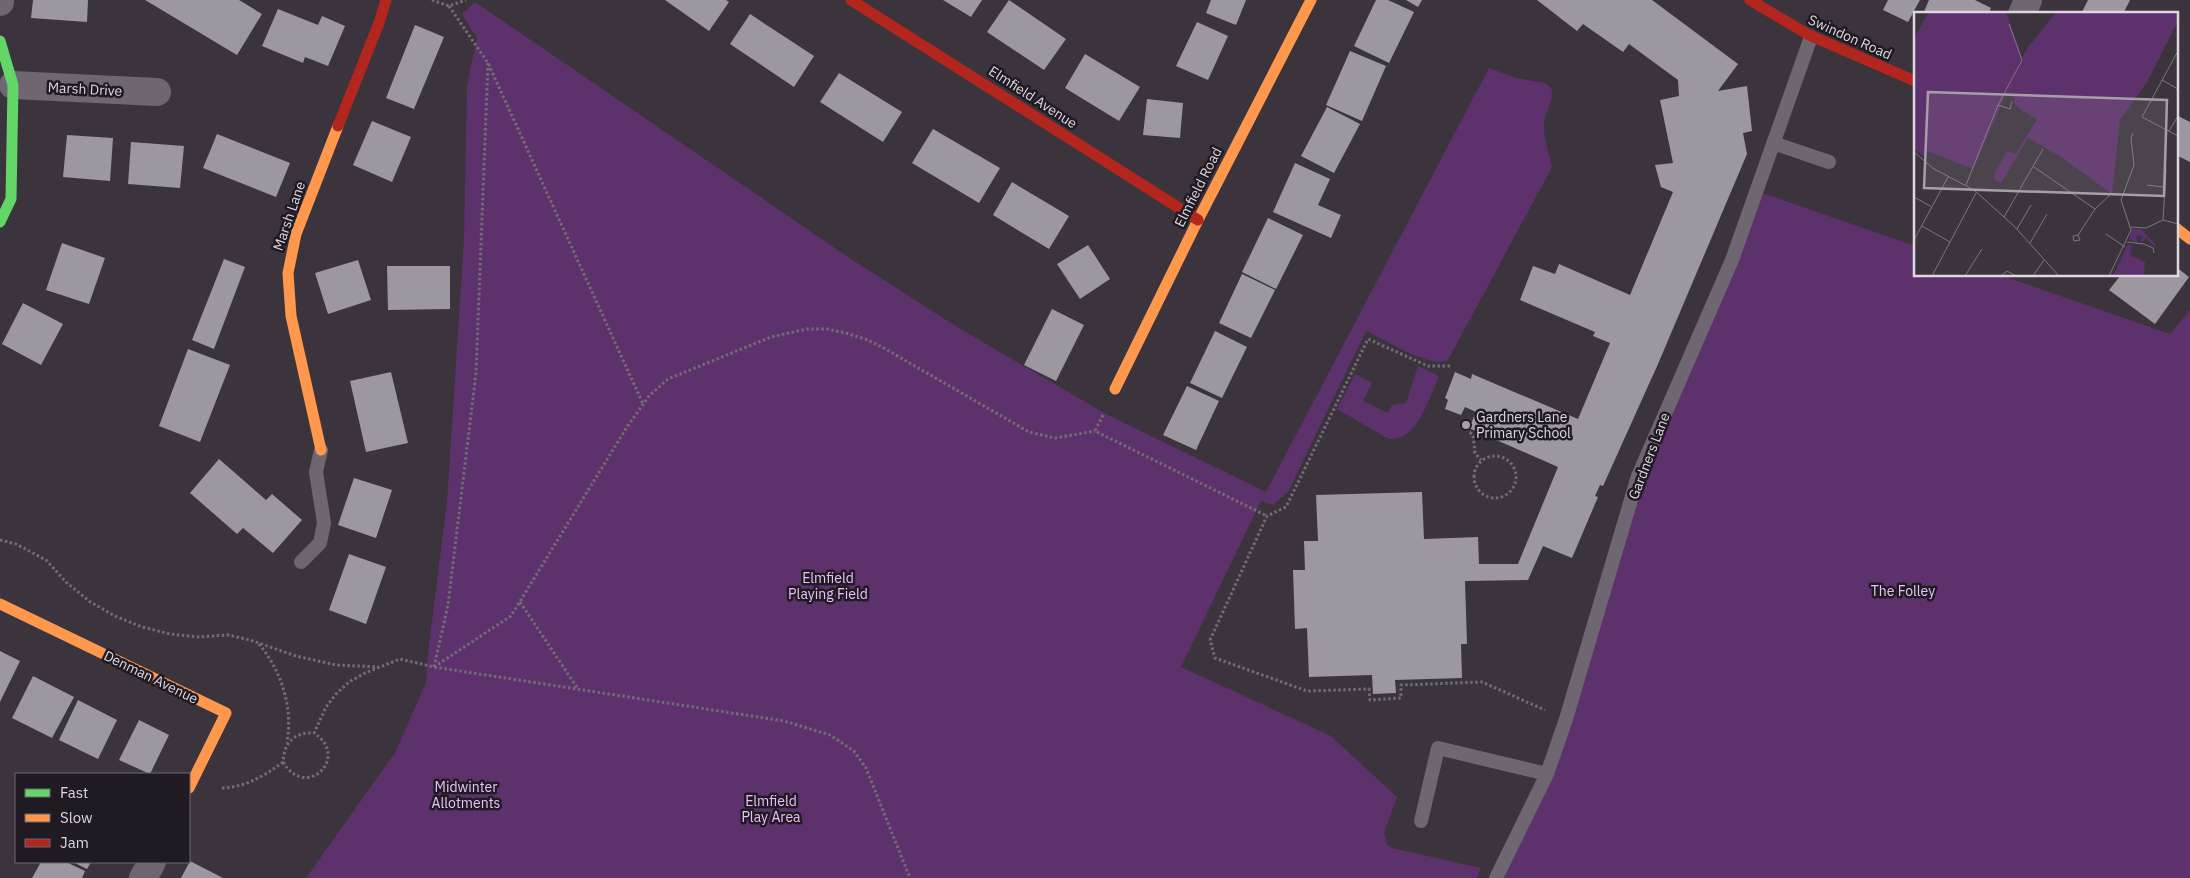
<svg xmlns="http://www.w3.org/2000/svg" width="2190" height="878" font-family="'IBM Plex Sans',sans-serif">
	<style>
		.green { fill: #5d326c }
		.building { fill: #9d989f }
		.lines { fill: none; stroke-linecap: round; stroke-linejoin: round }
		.path { stroke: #726c74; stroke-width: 3; stroke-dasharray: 2.5 2.5; stroke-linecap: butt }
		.lane { stroke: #6e6671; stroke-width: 14 }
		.street { stroke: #6e6671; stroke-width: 28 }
		.fast { stroke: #63d668; stroke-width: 11 }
		.slow { stroke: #ff974d; stroke-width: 11 }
		.jam { stroke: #b3261e; stroke-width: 11 }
		.poi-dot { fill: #a69fa8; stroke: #201b22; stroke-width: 2 }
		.labels { text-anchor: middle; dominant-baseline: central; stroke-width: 5; stroke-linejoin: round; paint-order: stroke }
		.street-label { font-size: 14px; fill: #dfd8e2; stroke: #201b22 }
		.poi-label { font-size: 14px; fill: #dfd8e2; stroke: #201b22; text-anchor: start }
		.park-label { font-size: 14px; fill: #ebc0fa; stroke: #201b22 }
		.inset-road { fill: none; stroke: #7d767e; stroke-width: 1 }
		.view { fill: #a69fa8; fill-opacity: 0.15; stroke: #a69fa8; stroke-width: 2.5 }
		.inset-edge { fill: none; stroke: #dfd8e2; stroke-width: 2.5 }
	</style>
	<rect width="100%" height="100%" fill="#3b343c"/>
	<path class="green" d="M475 2 848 257 957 327 1104 413 1266 492 1489 68 1516 78 1545 83 1551 88C1555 102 1545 109 1544 123 1543 137 1549 153 1552 167L1448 360C1429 369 1385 339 1366 331L1288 492 1273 505 1261 501 1181 667 1331 736 1397 797 1384 833 1387 845 1392 848 1481 868 1477 878H306L395 753 426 683 428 654 447 502 464 240 467 85 477 38 462 14Z
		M1756 191 1915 246V275H2000L2170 334 2190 310V878H1496L1547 774 1638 476Z
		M1418 366 1439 376C1430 396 1417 442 1389 439L1337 409 1355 374 1372 383 1363 401 1388 413 1392 405 1406 403Z"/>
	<path class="building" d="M33 0H88L87 22 31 18Z
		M145 0H239L262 14 237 55Z
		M665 0H726L729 2 709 31Z
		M943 0H982L971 17Z
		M1009 0 1066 39 1044 70 987 32Z
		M1211 0H1246L1236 25 1206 13Z
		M1376 0H1388L1414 12 1389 63 1354 46Z
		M1406 0H1422L1418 7Z
		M1537 0H1652L1738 64 1718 91 1747 86 1752 131 1743 133 1747 154 1658 364 1603 486 1600 485 1595 496 1598 497 1572 558 1543 546 1528 580 1465 581 1467 644H1461L1462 678 1395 680 1396 693 1373 694 1372 675 1309 677 1307 628 1295 629 1293 570H1305L1304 541H1318L1316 495 1422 492 1424 539 1478 537 1479 564H1518L1558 467 1469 428 1476 412 1465 407 1461 415 1445 409 1448 400 1445 398 1455 372 1471 379 1472 374 1578 419 1610 343 1593 336 1595 332 1520 300 1533 266 1555 274 1559 264 1630 295 1673 192 1661 187 1655 165 1673 163 1660 100 1679 96 1678 80 1629 44 1623 52 1583 24 1577 31Z
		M1888 0H1920L1908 22 1883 10Z
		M1929 0H1975L1991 8 1988 14H1923Z
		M2088 0H2130L2123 14H2081Z
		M278 9 318 25 322 16 345 26 328 66 305 57 303 63 262 46Z
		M750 14 814 56 794 87 730 44Z
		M1197 22 1228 36 1208 80 1176 66Z
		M415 25 444 37 414 109 386 98Z
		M1350 51 1386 66 1362 121 1326 105Z
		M1085 54 1140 87 1119 121 1065 88Z
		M839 73 902 112 883 142 820 102Z
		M1147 99 1183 103 1180 138 1143 135Z
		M1327 107 1360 124 1334 173 1301 156Z
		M2176 115 2190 122V162L2176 155Z
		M372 121 411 137 392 182 353 165Z
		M933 129 1000 168 979 203 912 163Z
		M217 134 290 163 276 197 203 168Z
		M67 135 113 138 110 181 63 177Z
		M131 142 184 146 180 188 128 184Z
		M1295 163 1330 179 1318 205 1341 215 1331 238 1273 212Z
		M1012 182 1069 216 1049 249 993 215Z
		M1268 218 1303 235 1276 289 1242 272Z
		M62 243 105 258 89 304 46 290Z
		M1088 245 1110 279 1080 299 1057 264Z
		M224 259 245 267 214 349 192 340Z
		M358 260 371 300 328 314 315 273Z
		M387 266H450V309L388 310Z
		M2176 267 2189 277 2155 324 2109 290 2121 275H2176Z
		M1242 274 1275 290 1251 338 1219 323Z
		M23 303 63 324 41 365 2 344Z
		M1052 309 1084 325 1056 381 1024 365Z
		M1215 331 1247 347 1222 398 1190 383Z
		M188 349 230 365 200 442 159 426Z
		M391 372 408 443 366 452 350 381Z
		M1187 386 1219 401 1196 450 1163 435Z
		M219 459 266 500 272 494 302 520 273 553 243 528 237 534 190 493Z
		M354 478 392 490 376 538 338 525Z
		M349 554 386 567 366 624 329 610Z
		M0 651 20 661 0 702Z
		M33 676 74 697 52 738 12 718Z
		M78 700 117 720 98 759 59 740Z
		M139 720 169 735 150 774 119 760Z
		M190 861 223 878H181Z
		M41 862H66L85 871 82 878H32Z
		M73 862H91L87 869Z"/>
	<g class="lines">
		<path class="path" d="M432 0 449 6 466 0
			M449 6 488 63 643 404
			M1450 366H1428L1368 339 1286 507 1267 516 1210 640 1215 658 1307 691 1369 689 1370 700 1401 698V685L1482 682 1545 710
			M1103 415 1095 431 1267 516
			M1466 429 1473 435 1475 453 1481 460
			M1474 477a21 21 0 1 1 42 0a21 21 0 1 1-42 0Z
			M0 540 16 544 46 560 66 582 89 601 115 616 142 627 170 634 199 637 228 635 250 640 296 656 336 665 379 667
			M520 602 578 689
			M259 644C282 672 293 707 287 743
			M434 667 511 616 627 427 649 396 668 379 771 337 807 329H827L846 333 865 339 882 347 1029 432 1055 438 1095 431
			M434 667 448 605 476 373 488 63
			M283 762C306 801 351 757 314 733
			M222 788C246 787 264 776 283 762 284 742 295 732 314 733L326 707 335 695 349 682 365 673 400 659 434 667 784 721 830 735 854 751 866 768 910 878"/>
		<path class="lane" d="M1773 143 1829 162
			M301 562 320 543 324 523 316 472 321 450
			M1421 821 1438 748 1547 774
			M1496 878 1547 774 1566 719 1638 476 1732 260 1811 37"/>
		<path class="street" d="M0 2V0
			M2022 14 2028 0
			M13 85 157 92
			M143 878 152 862"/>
		<path class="fast" d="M0 41 13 85 11 199 0 222"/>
		<path class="slow" d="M2176 228 2190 239
			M1115 389 1198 220 1311 0
			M321 450 291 316 288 273 296 234 338 126
			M0 604 226 713 189 788"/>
		<path class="jam" d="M851 0 1198 220
			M1750 0 1809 35 1915 81
			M338 126 379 23 386 0"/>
	</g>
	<circle class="poi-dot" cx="1466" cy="425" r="5"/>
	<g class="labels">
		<g class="street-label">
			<text transform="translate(1850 37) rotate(24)">Swindon Road</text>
			<text transform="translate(85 89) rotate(3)">Marsh Drive</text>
			<text transform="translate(1033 97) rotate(33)">Elmfield Avenue</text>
			<text transform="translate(1198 187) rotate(-63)">Elmfield Road</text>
			<text transform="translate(289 216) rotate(-71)">Marsh Lane</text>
			<text transform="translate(1649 456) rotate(-69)">Gardners Lane</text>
			<text transform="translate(151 677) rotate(26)">Denman Avenue</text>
		</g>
		<g class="poi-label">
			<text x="1476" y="417">Gardners Lane<tspan x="1476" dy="16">Primary School</tspan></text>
		</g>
		<g class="park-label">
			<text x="828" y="578">Elmfield<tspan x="828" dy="16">Playing Field</tspan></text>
			<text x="1903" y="591">The Folley</text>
			<text x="466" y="787">Midwinter<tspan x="466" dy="16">Allotments</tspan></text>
			<text x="771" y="801">Elmfield<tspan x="771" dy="16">Play Area</tspan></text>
		</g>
	</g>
	<g transform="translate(1914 12)">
		<rect width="264" height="264" fill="#3b343c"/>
		<path d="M15 0H92L108 45 59 157 14 139 9 144 0 136V26ZM142 0H264V9L233 70 206 108 198 182 147 145 114 126 87 171 80 168 81 160 93 139 102 142 123 107 107 98 100 91 101 86 91 83 112 38ZM218 217H227L241 232V235L232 226 227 231 228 223 222 224 223 230 215 228ZM214 232 218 234 216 243 231 250 230 264H199Z" fill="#5d326c"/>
		<path class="inset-road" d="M264 39 228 105 264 124M248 68 264 77M84 93 96 97 98 89M255 119 264 104M0 140 20 157 60 178 100 214 145 264M120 155 181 197M52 173 84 93 108 48 95 12M233 173 249 175M0 185 18 195M90 205 129 137M249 208 252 157M8 214 36 230M217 215 232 216 249 208 264 212M103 217 117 193M192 222 211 235M164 223 159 224 160 229 166 228 164 223 181 197 196 183M0 228 34 165M213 230 230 232 239 236 240 241M116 231 133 202M18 264 62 181M51 264 68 237M87 264 93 259 102 264M119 264 130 248M195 264 217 218 207 188 220 153 217 126 219 121"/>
		<path class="view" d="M14 80 253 88 250 184 10 176Z"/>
		<rect width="264" height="264" class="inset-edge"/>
	</g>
	<rect x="15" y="773" width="175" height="90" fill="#201b22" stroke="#6c676f"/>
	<rect x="25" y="789" width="25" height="8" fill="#63d668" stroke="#6c676f"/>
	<text x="60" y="798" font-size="15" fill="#dfd8e2">Fast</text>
	<rect x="25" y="814" width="25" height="8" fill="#ff974d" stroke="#6c676f"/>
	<text x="60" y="823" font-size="15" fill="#dfd8e2">Slow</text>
	<rect x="25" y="839" width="25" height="8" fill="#b3261e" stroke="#6c676f"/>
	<text x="60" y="848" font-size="15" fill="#dfd8e2">Jam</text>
</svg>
